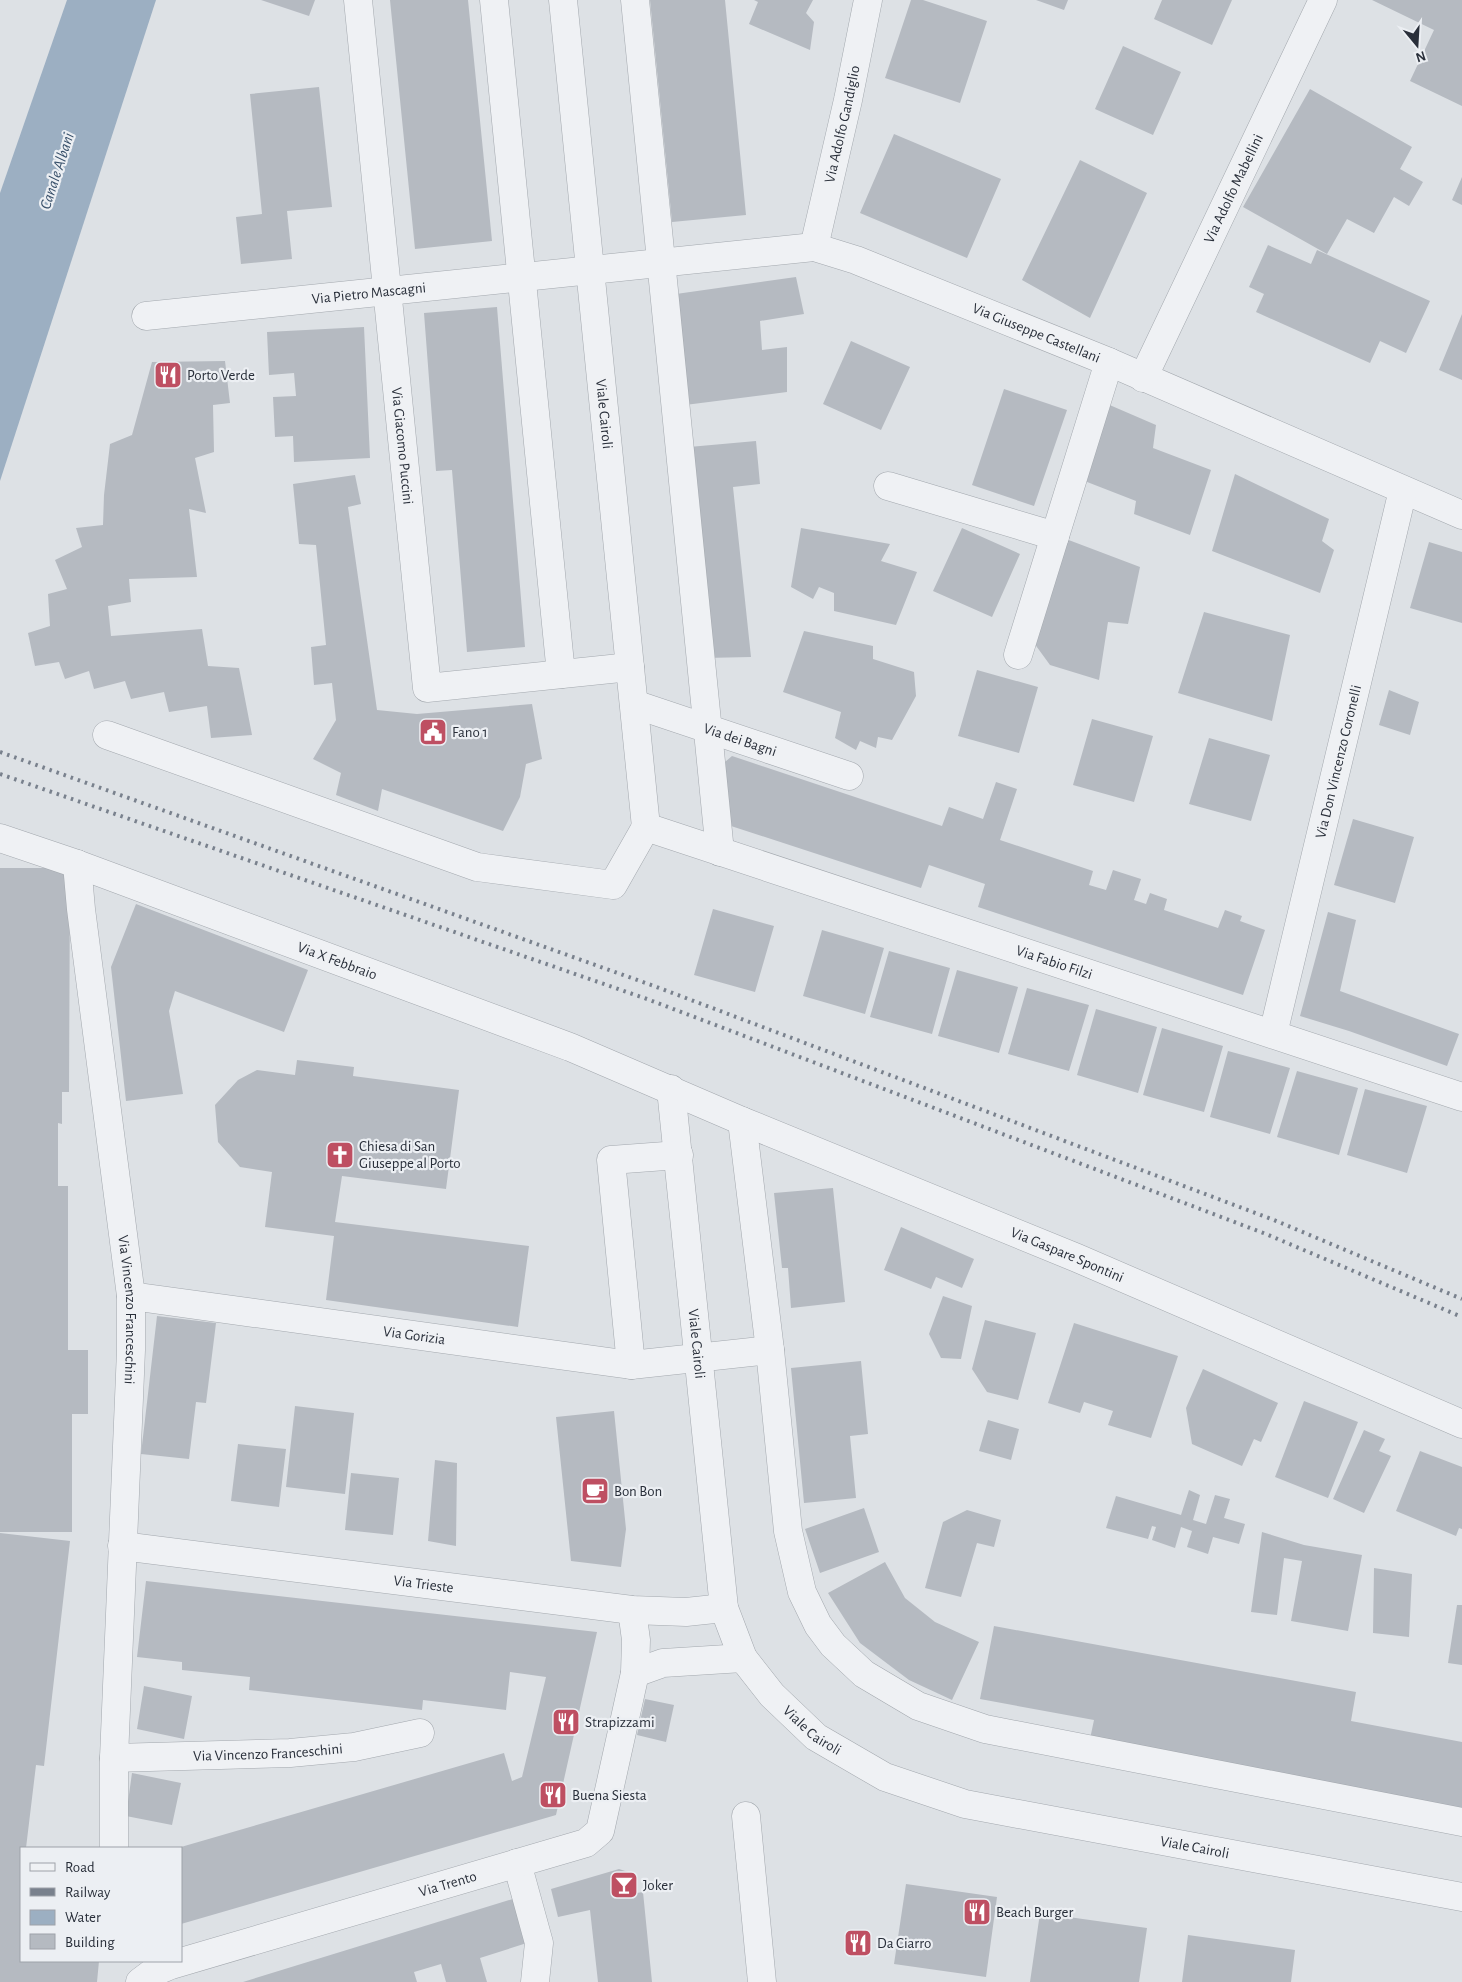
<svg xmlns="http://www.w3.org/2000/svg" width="1462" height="1982" font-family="'Alegreya Sans',sans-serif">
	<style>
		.water { fill: #9cafc2 }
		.building { fill: #b5bac1 }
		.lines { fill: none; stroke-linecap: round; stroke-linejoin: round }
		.minor-casing { stroke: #a3a8ae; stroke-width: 29 }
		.minor { stroke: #eff1f4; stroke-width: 28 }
		.rail { stroke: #79818d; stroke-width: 4; stroke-dasharray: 2.5 5; stroke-linecap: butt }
		.labels { text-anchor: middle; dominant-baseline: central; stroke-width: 4.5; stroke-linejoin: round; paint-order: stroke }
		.street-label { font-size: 15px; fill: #292f3a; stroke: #eceff3 }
		.poi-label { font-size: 15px; fill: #292f3a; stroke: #eceff3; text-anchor: start }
		.water-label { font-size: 16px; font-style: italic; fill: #374f69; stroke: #eceff3 }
	</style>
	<rect width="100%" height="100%" fill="#dde1e5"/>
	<path class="water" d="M67 0H156L0 481V193Z"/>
	<path class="building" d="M261 0H315L309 16Z
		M390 0H468L492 241 415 249Z
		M650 0H725L746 215 672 222Z
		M754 0H813L806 13 814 22 810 50 749 24 758 2Z
		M911 0H923L987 21 960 103 885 78Z
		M1036 0H1068L1064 10Z
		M1162 0H1232L1212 45 1154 19Z
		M1372 0H1462V106L1410 81 1434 30Z
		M1123 46 1181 72 1153 135 1095 109Z
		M319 87 332 207 287 211 292 259 241 264 236 217 262 214 250 94Z
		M1310 89 1412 147 1400 169 1423 182 1409 206 1394 197 1374 233 1347 219 1327 254 1243 207Z
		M894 134 1001 179 967 258 860 213Z
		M1080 160 1147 193 1090 318 1022 280Z
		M1462 177V205L1452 200Z
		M1268 245 1311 264 1317 250 1430 301 1406 353 1380 341 1370 363 1256 312 1264 294 1249 287Z
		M796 277 804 314 760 321 762 350 787 347V392L685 405 669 295Z
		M497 307 525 647 467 652 452 470 436 471 424 313Z
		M1462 314V380L1439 370Z
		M364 327 370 458 294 462 293 436 275 437 273 397 296 396 294 373 269 375 267 332Z
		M851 341 910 367 881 430 823 404Z
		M225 361 230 403 213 405 214 452 195 458 206 513 189 509 197 577 129 579 131 602 108 606 111 636 202 629 208 666 239 668 252 735 211 738 207 706 169 712 164 692 131 699 125 681 94 689 89 671 65 679 59 662 35 666 28 633 50 626 48 594 67 589 55 560 82 547 76 528 103 525 104 495 110 444 132 435 152 362Z
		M1004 389 1067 410 1034 506 972 485Z
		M1105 403 1156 425 1153 448 1211 470 1190 535 1134 514 1136 501 1082 480Z
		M756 441 760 484 733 487 751 657 704 658 689 447Z
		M1235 474 1329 519 1322 541 1334 550 1320 593 1212 551Z
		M355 475 361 504 348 507 377 710 417 714 532 704 542 759 526 764 520 797 503 831 382 789 378 811 336 795 341 773 313 759 336 720 332 683 314 685 311 647 326 645 316 545 299 544 293 484Z
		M801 528 890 544 881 561 917 572 896 625 834 611V593L819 587 813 599 791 587Z
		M962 528 1020 554 992 617 933 591Z
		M1066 539 1140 567 1128 624 1108 622 1099 680 1050 665 1034 643Z
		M1429 542 1462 552V623L1410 608Z
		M1204 612 1290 635 1272 721 1178 693Z
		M804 631 873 646V659L914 672 916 696 892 740 878 737 876 748 860 741 856 750 835 738 841 712 783 692Z
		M977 670 1038 687 1019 753 958 736Z
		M1389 690 1419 702 1410 735 1379 725Z
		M1092 719 1153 736 1134 802 1073 785Z
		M1209 738 1270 755 1251 821 1189 804Z
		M732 756 942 826 949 807 983 819 996 782 1017 789 1000 840 1093 871 1089 885 1106 890 1113 870 1141 879 1134 900 1146 904 1150 893 1167 899 1164 910 1218 928 1225 910 1242 916 1240 921 1265 930 1243 995 978 907 985 884 929 865 921 888 731 826 725 762Z
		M1353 819 1414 837 1395 903 1334 885Z
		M0 868H70L69 1092H62V1124L58 1123V1186H68V1350H88V1414H72V1532H0Z
		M136 904 308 970 284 1032 175 991 169 1011 183 1094 126 1101 111 967Z
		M713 909 774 926 755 992 694 975Z
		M1328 912 1356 920 1340 991 1459 1034 1447 1066 1349 1031 1300 1016Z
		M822 930 884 948 865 1014 803 996Z
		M889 951 950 968 932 1034 870 1017Z
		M957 970 1018 987 999 1053 938 1036Z
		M1027 988 1089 1005 1069 1071 1008 1054Z
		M1096 1009 1157 1027 1138 1093 1077 1075Z
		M1162 1028 1223 1046 1204 1112 1143 1095Z
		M1228 1051 1290 1068 1270 1134 1210 1117Z
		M297 1060 354 1067 353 1076 459 1090 446 1189 342 1176 335 1222 529 1246 518 1327 326 1300 334 1236 265 1227 272 1172 240 1167 218 1142 215 1105 238 1080 257 1070 295 1075Z
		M1297 1071 1358 1088 1339 1155 1277 1137Z
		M1365 1089 1427 1106 1407 1173 1347 1155Z
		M833 1188 845 1302 791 1308 788 1268H782L774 1193Z
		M901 1227 974 1259 962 1288 936 1277 931 1289 884 1270Z
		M943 1296 972 1306 961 1359 941 1358 929 1334Z
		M157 1316 216 1323 206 1403 196 1402 189 1459 141 1454Z
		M985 1320 1036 1333 1018 1400 987 1392 972 1369Z
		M1074 1323 1178 1356 1151 1438 1108 1425 1113 1411 1084 1402 1080 1413 1048 1403Z
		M861 1361 868 1434 850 1436 856 1498 804 1503 791 1368Z
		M1203 1369 1278 1403 1261 1442 1254 1439 1242 1466 1192 1444 1186 1408Z
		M1304 1401 1358 1422 1328 1498 1275 1477Z
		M295 1406 354 1413 345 1494 286 1487Z
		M614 1411 626 1529 621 1567 571 1561 556 1417Z
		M988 1420 1019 1429 1011 1460 979 1451Z
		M1364 1430 1385 1439 1379 1451 1391 1456 1364 1513 1333 1499Z
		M238 1444 286 1449 279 1507 231 1501Z
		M1420 1451 1462 1467V1529L1459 1528 1456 1536 1396 1511Z
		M435 1460 457 1463 456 1546 428 1541Z
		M351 1473 399 1478 393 1535 345 1530Z
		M1189 1490 1200 1495 1193 1520 1206 1524 1215 1495 1230 1499 1224 1518 1245 1524 1239 1544 1213 1537 1208 1554 1187 1547 1192 1531 1181 1527 1175 1548 1152 1540 1156 1527 1152 1526 1148 1539 1106 1528 1116 1496 1181 1515Z
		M864 1508 879 1552 820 1573 805 1529Z
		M967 1510 1001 1520 994 1547 977 1543 961 1597 925 1588 943 1522Z
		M1262 1532 1304 1545 1362 1555 1348 1631 1291 1621 1302 1561 1284 1558 1277 1615 1251 1612Z
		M0 1533 70 1541 44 1766 36 1765 26 1848H21V1961H99L97 1982H0Z
		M885 1562 905 1598 935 1622 979 1642 952 1700 909 1680 860 1643 828 1593Z
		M1374 1568 1412 1574 1409 1637 1373 1633Z
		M146 1581 597 1632 556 1815 181 1924V1847L504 1753 512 1781 522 1777 546 1677 510 1672 506 1710 423 1700 422 1710 249 1690 250 1677 182 1670V1662L137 1657Z
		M1457 1605H1462V1665L1448 1663Z
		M994 1626 1356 1692 1351 1721 1462 1742V1809L1090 1739 1094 1720 980 1699Z
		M144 1686 192 1696 184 1739 137 1729Z
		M645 1699 674 1705 666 1742 637 1735Z
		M132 1773 181 1783 172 1825 126 1816Z
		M619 1869 631 1873 636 1882 637 1893 643 1892 652 1982H598L590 1910 558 1917 551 1889Z
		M906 1884 997 1897 986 1977 894 1964Z
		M519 1897 533 1941 480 1958 487 1982H446L441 1964 414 1972 417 1982H243Z
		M1040 1913 1147 1928 1139 1982H1030Z
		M1188 1935 1295 1950 1291 1982H1182Z"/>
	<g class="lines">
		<defs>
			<g id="minor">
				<path id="s1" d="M358 0 427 688 630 667"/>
				<path d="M494 0 561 674"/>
				<path id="s2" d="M563 0 646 827"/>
				<path d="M635 0 720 852"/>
				<path id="s3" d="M814 247 848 100 868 0"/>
				<path id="s4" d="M146 316 814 247 856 260 1109 362 1462 515"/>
				<path id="s5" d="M1143 378 1323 0"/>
				<path d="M888 486 1055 536"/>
				<path d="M1018 655 1109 362"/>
				<path id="s6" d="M634 704 849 776"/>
				<path d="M107 735 477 867 613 885 646 827"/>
				<path id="s7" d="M646 827 1462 1097"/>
				<path id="s8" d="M0 838 77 864 570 1047 742 1121 1077 1258 1462 1424"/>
				<path id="s9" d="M77 864 81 909 131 1296V1350L114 1758V1848"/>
				<path id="s10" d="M1273 1034 1403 490"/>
				<path id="s11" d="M671 1089 724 1608 743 1658 772 1695 816 1737 885 1777 965 1804 1462 1897"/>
				<path d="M742 1121 770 1350 788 1531 802 1592 818 1625 833 1645 864 1674 918 1706 985 1729 1462 1822"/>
				<path id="s12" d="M131 1296 631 1365 770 1350"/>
				<path d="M631 1365 611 1160 679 1155"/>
				<path id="s13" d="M122 1546 632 1610 686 1612 724 1608"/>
				<path d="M635 1673 663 1663 743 1658"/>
				<path id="s14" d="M114 1758 290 1753 354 1747 420 1733"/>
				<path d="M746 1816 762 1982"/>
				<path d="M517 1863 539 1943 535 1982"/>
				<path id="s15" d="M140 1982 152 1973 171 1965 586 1843 600 1831 635 1673 636 1640 632 1610"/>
			</g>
		</defs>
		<use href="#minor" class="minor-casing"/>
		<use href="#minor" class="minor"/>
		<path class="rail" d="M0 752 654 986 1274 1220 1462 1299
			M0 774 647 999 1266 1234 1462 1317"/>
	</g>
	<defs>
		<symbol id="restaurant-square" viewBox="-11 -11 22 22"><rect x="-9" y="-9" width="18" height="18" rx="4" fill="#be4f62" stroke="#eceff3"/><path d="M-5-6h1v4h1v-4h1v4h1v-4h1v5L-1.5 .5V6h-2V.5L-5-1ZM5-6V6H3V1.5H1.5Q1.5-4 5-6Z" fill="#fff"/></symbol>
		<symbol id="civic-square" viewBox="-11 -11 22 22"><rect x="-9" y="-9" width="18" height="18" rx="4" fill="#be4f62" stroke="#eceff3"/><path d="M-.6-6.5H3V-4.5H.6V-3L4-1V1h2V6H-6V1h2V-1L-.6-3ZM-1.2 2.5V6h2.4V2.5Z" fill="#fff"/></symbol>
		<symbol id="church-square" viewBox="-11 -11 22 22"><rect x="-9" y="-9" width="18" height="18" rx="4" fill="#be4f62" stroke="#eceff3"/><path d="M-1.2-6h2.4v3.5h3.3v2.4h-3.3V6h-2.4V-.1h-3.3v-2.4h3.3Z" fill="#fff"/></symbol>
		<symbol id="cafe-square" viewBox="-11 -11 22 22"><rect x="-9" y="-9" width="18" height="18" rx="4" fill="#be4f62" stroke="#eceff3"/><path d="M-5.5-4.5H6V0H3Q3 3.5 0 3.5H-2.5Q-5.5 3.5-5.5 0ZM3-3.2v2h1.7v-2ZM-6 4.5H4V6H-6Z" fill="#fff"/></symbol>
		<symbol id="bar-square" viewBox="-11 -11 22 22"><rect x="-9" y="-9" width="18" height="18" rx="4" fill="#be4f62" stroke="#eceff3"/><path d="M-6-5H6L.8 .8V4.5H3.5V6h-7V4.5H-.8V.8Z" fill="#fff"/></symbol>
	</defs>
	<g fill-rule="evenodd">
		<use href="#restaurant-square" x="152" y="359" width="32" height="32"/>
		<use href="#civic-square" x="417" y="716" width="32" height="32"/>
		<use href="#church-square" x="324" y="1139" width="32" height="32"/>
		<use href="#cafe-square" x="579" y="1475" width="32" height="32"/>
		<use href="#restaurant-square" x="550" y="1706" width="32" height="32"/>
		<use href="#restaurant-square" x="537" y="1779" width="32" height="32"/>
		<use href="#bar-square" x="608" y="1869" width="32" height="32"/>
		<use href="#restaurant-square" x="961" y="1896" width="32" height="32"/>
		<use href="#restaurant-square" x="842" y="1927" width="32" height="32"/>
	</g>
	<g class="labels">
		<g class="street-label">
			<text stroke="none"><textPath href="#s3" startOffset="126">Via Adolfo Gandiglio</textPath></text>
			<text stroke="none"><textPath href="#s5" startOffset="210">Via Adolfo Mabellini</textPath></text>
			<text stroke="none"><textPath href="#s4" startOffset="224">Via Pietro Mascagni</textPath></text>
			<text stroke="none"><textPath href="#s4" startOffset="910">Via Giuseppe Castellani</textPath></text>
			<text stroke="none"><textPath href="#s2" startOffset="416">Viale Cairoli</textPath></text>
			<text stroke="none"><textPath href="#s1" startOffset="448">Via Giacomo Puccini</textPath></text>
			<text stroke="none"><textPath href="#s6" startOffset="112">Via dei Bagni</textPath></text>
			<text stroke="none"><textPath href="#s10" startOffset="280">Via Don Vincenzo Coronelli</textPath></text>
			<text stroke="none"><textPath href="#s8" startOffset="359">Via X Febbraio</textPath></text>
			<text stroke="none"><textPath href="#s7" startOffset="430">Via Fabio Filzi</textPath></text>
			<text stroke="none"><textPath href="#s8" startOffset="1146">Via Gaspare Spontini</textPath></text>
			<text stroke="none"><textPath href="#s9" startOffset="449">Via Vincenzo Franceschini</textPath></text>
			<text stroke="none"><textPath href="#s12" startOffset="286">Via Gorizia</textPath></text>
			<text stroke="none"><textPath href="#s11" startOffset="256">Viale Cairoli</textPath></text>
			<text stroke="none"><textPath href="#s13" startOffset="304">Via Trieste</textPath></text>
			<text stroke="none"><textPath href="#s11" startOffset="676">Viale Cairoli</textPath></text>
			<text stroke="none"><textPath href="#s14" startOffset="154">Via Vincenzo Franceschini</textPath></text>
			<text stroke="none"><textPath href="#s11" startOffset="1081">Viale Cairoli</textPath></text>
			<text stroke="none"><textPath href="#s15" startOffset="324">Via Trento</textPath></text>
		</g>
		<g class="poi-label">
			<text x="187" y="375">Porto Verde</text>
			<text x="452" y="732">Fano 1</text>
			<text x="359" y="1146">Chiesa di San<tspan x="359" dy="17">Giuseppe al Porto</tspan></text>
			<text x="614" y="1491">Bon Bon</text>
			<text x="585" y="1722">Strapizzami</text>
			<text x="572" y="1795">Buena Siesta</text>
			<text x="643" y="1885">Joker</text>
			<text x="996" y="1912">Beach Burger</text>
			<text x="877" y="1943">Da Ciarro</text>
		</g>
		<g class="water-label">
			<text transform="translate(57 171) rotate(-72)">Canale Albani</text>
		</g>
	</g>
	<rect x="20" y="1847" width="162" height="115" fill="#eceff3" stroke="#9ea2a9"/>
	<rect x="30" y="1863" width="25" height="8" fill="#eff1f4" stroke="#9ea2a9"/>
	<text x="65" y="1872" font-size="15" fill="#292f3a">Road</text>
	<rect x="30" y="1888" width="25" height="8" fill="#79818d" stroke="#9ea2a9"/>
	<text x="65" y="1897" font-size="15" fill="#292f3a">Railway</text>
	<rect x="30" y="1910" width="25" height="15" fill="#9cafc2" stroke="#9ea2a9"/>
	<text x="65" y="1922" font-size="15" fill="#292f3a">Water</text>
	<rect x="30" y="1934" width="25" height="15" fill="#b5bac1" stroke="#9ea2a9"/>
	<text x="65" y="1947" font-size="15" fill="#292f3a">Building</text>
	<g transform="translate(1417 45) rotate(162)" stroke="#eceff3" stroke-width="4" paint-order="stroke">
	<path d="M0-4L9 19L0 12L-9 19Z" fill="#292f3a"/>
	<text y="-8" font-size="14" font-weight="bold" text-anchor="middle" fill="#292f3a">N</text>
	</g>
</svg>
